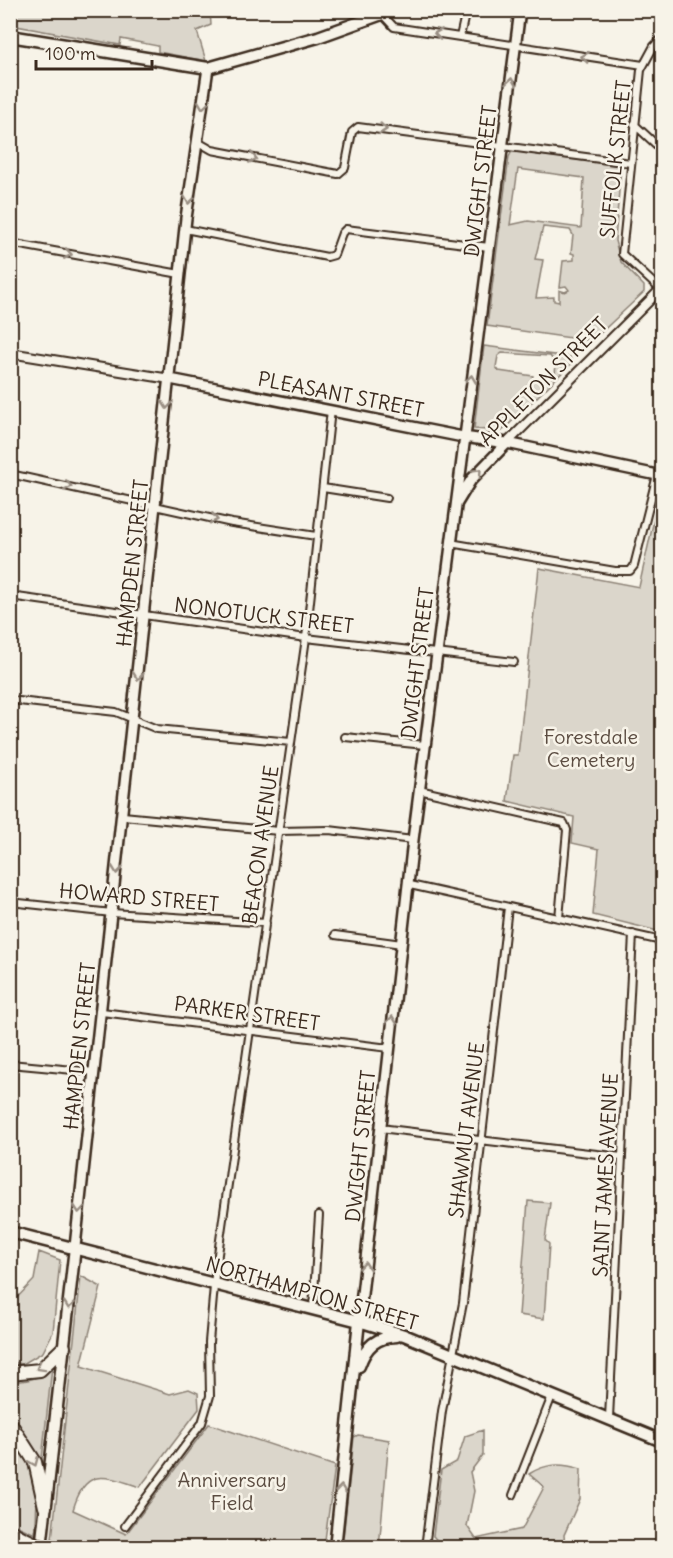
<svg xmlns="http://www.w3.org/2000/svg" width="673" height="1558" font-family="Delius,sans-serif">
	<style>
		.green { fill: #dbd6cb; stroke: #8b8074; stroke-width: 1.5; fill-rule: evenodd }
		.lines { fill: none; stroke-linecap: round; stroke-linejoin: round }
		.minor-casing { stroke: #3b2a1e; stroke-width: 10 }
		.tertiary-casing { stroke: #3b2a1e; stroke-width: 12 }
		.secondary-casing { stroke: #3b2a1e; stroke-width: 14 }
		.primary-casing { stroke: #3b2a1e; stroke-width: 15 }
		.motorway-casing { stroke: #3b2a1e; stroke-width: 16 }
		.minor { stroke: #f7f3e8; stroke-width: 6 }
		.tertiary { stroke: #f7f3e8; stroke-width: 8 }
		.secondary { stroke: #f7f3e8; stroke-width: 9 }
		.primary { stroke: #f7f3e8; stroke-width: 10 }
		.motorway { stroke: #f7f3e8; stroke-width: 12 }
		.motorway-bridge-casing { stroke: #3b2a1e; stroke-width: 16; stroke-linecap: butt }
		.motorway-bridge { stroke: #f7f3e8; stroke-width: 12 }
		.oneway { stroke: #998e83 }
		.labels { text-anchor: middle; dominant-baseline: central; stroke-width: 5; stroke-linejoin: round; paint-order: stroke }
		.street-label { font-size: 20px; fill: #3b2a1e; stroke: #f7f3e8 }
		.park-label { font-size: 20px; fill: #5b4c41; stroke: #f7f3e8 }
	</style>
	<rect width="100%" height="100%" fill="#f7f3e8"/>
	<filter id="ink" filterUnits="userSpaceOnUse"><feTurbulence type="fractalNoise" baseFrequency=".0167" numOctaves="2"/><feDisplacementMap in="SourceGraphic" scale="12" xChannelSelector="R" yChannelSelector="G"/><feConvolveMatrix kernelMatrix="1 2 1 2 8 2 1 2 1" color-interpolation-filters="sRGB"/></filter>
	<g filter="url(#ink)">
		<path class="green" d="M10 11H210L211 25 197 31 206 61 158 52V46L121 39 120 45 11 25Z
			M512 151 621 166 615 241 621 262 644 286V292L592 341 487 326 509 157ZM518 169 584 178 581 228 528 221 510 225ZM543 227 570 230 573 235 571 253 574 254V260L563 261 560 287 566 286 569 290 565 292 559 290V302L554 301V297L536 298 543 260 535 259Z
			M484 346 570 357 572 363 502 431 474 429ZM502 353 550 356 556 364 555 374 546 381 533 379V376L499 371 496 367 498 356Z
			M661 488H662V932L593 915 599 849 572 843 574 817 507 801 513 755H518L539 568 639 587Z
			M528 1201 550 1203 545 1240 549 1244 544 1319 519 1315Z
			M39 1252 60 1260 53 1332 43 1352 23 1364 11 1362V1304L34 1280Z
			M81 1276 101 1287 81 1366 170 1394 189 1389 198 1393 199 1409 140 1487C103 1475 85 1467 73 1510L126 1534 209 1424 335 1466 324 1547 76 1548 52 1539Z
			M52 1367 41 1468 29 1441 11 1418 10 1381C27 1382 41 1379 52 1367Z
			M483 1430V1455L470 1472 474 1491 467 1526 476 1539 522 1529 544 1487 529 1474C546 1463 561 1463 581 1469L580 1499 564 1535 565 1547H443L433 1536 441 1470 457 1461 465 1436Z
			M10 1431C35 1472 40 1486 35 1534L11 1523Z
			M358 1435 389 1440 379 1547H342L354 1437Z"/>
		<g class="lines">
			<defs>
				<path id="minor" d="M382 14 394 27 643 65
					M460 37 466 10
					M634 124 662 150
					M198 142 212 150 338 174 345 168 352 132 358 127 631 163
					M185 229 327 257 334 255 342 233 346 229 489 247
					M10 243 180 274
					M662 291 622 254 641 70 654 46 662 38
					M10 474 232 523 316 536
					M323 488 387 498
					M450 543 615 571H630L634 566 657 475
					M10 596 306 638 514 662
					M10 700 116 712 157 729 291 742
					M345 737 425 745
					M419 790 564 823 567 830 559 918
					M123 816 279 831 329 830 413 840
					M410 885 662 941
					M10 902 112 913 266 923
					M335 935 402 944
					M102 1012 389 1048
					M10 1064 95 1072
					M380 1128 622 1157
					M313 1309 319 1215
					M609 1418 633 934
					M513 1495 552 1396
					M125 1526 202 1423 210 1396 209 1342 215 1275 306 638 331 410
					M425 1548 442 1411 463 1303 508 907"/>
				<path id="tertiary" d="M10 353 170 379
					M507 443 662 288"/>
				<path id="secondary" d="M170 379 463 437 507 443 662 476
					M457 503 471 480 507 443
					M75 1247 186 218 208 68
					M359 1321 413 840 520 10"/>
				<path id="primary" d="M10 36 208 68 318 37 382 14 385 10
					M10 1232 359 1321 404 1335 662 1441
					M359 1366C366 1346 376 1337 397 1336
					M41 1548 75 1247
					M335 1548 359 1321"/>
				<path id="motorway" d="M10 1373 40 1370 64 1347
					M10 1423 35 1462 45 1507
					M10 1531 25 1539"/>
			</defs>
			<use href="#minor" class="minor-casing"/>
			<use href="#tertiary" class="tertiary-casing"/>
			<use href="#secondary" class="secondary-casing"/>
			<use href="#primary" class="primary-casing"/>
			<use href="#motorway" class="motorway-casing"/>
			<use href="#minor" class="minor"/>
			<use href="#tertiary" class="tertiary"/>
			<use href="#secondary" class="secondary"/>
			<use href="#primary" class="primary"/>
			<use href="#motorway" class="motorway"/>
			<defs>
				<path id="motorway-bridge" d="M25 1539 44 1548"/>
			</defs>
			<use href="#motorway-bridge" class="motorway-bridge-casing"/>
			<use href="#motorway-bridge" class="motorway-bridge"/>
		</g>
		<defs><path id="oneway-chevron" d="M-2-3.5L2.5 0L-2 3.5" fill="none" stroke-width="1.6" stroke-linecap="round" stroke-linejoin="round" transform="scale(1.5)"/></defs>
		<g class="oneway">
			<use href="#oneway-chevron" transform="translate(438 34) rotate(-171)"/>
			<use href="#oneway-chevron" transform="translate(585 57) rotate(-172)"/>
			<use href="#oneway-chevron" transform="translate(511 82) rotate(-82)"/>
			<use href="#oneway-chevron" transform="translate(203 105) rotate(98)"/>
			<use href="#oneway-chevron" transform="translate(383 129) rotate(6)"/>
			<use href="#oneway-chevron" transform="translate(253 158) rotate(11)"/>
			<use href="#oneway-chevron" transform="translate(189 200) rotate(98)"/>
			<use href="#oneway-chevron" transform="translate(68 254) rotate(10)"/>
			<use href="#oneway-chevron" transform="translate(471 379) rotate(-82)"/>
			<use href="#oneway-chevron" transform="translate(167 405) rotate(96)"/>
			<use href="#oneway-chevron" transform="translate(478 472) rotate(-47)"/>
			<use href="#oneway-chevron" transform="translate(68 486) rotate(12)"/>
			<use href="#oneway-chevron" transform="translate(214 519) rotate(14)"/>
			<use href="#oneway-chevron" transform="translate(138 676) rotate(96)"/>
			<use href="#oneway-chevron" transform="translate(117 870) rotate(97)"/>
			<use href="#oneway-chevron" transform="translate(392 1020) rotate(-83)"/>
			<use href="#oneway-chevron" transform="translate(79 1209) rotate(96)"/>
			<use href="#oneway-chevron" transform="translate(365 1266) rotate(-84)"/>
			<use href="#oneway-chevron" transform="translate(69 1305) rotate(96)"/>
			<use href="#oneway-chevron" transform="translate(40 1367) rotate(151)"/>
			<use href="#oneway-chevron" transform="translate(34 1462) rotate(67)"/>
			<use href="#oneway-chevron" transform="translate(341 1489) rotate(-84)"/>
		</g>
	</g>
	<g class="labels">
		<g class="street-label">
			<text transform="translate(615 159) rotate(-84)">SUFFOLK STREET</text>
			<text transform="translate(480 181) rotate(-83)">DWIGHT STREET</text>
			<text transform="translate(543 381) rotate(-45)">APPLETON STREET</text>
			<text transform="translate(341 394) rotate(11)">PLEASANT STREET</text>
			<text transform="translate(132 563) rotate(-84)">HAMPDEN STREET</text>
			<text transform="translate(264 615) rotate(7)">NONOTUCK STREET</text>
			<text transform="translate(417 663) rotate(-83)">DWIGHT STREET</text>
			<text transform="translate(260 845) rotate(-82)">BEACON AVENUE</text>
			<text transform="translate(139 897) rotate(5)">HOWARD STREET</text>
			<text transform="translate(247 1013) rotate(8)">PARKER STREET</text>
			<text transform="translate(79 1046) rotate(-84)">HAMPDEN STREET</text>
			<text transform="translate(466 1130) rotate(-83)">SHAWMUT AVENUE</text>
			<text transform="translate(360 1146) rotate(-84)">DWIGHT STREET</text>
			<text transform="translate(605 1175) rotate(-87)">SAINT JAMES AVENUE</text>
			<text transform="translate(312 1293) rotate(16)">NORTHAMPTON STREET</text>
		</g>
		<g class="park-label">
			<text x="591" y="736">Forestdale<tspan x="591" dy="23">Cemetery</tspan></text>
			<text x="232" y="1479">Anniversary<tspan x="232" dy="23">Field</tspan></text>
		</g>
	</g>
	<rect width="673" height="1558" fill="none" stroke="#f7f3e8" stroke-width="36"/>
	<rect x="18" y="18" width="637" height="1522" fill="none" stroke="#3b2a1e" stroke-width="2" filter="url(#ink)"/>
	<path d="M36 60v9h116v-9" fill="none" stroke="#3b2a1e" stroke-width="3"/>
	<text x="45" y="60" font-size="18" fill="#3b2a1e" stroke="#f7f3e8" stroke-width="4.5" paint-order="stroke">100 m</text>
</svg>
